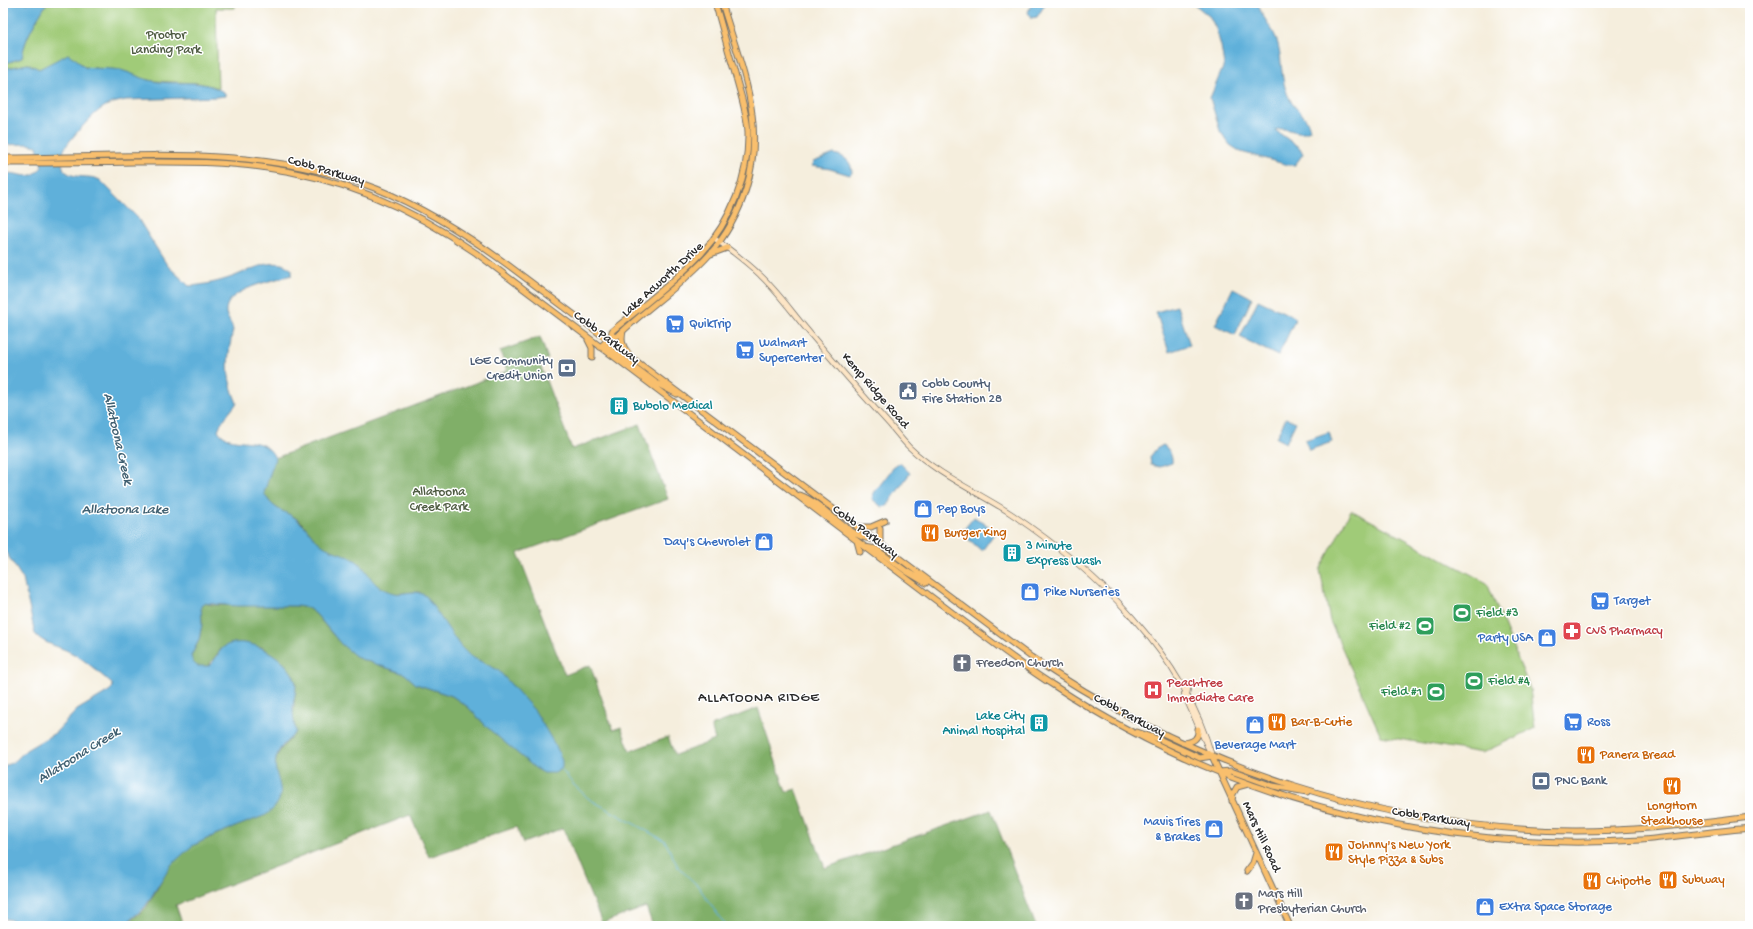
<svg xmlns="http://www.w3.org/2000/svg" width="1753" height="929" font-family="'Gochi Hand',sans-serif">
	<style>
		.green { fill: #a0cb78; stroke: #667b52 }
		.forest { fill: #80af68; stroke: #566d4a }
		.water { fill: #5fb0da; stroke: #456e82 }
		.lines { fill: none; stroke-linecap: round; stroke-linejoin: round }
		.stream { stroke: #5fb0da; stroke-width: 1 }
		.secondary-casing { stroke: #726f69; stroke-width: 6 }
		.primary-casing { stroke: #726f69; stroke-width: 7 }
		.secondary { stroke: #fde5c5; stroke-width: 4.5 }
		.primary { stroke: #f9bf6d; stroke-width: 5 }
		.labels { text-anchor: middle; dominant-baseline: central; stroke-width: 3; stroke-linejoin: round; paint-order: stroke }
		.park-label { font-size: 13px; fill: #4e5b42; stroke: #fff }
		.street-label { font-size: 13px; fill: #2b2b2b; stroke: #fff }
		.shop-label { font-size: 13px; fill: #366cbe; stroke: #fff; text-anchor: start }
		.service-label { font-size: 13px; fill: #4e5e75; stroke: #fff; text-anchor: start }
		.culture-label { font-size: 13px; fill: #0d838f; stroke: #fff; text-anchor: start }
		.food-label { font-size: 13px; fill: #c56008; stroke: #fff; text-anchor: start }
		.leisure-label { font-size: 13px; fill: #27864d; stroke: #fff; text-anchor: start }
		.health-label { font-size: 13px; fill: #be3a42; stroke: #fff; text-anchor: start }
		.worship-label { font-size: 13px; fill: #5b616d; stroke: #fff; text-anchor: start }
		.water-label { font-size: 14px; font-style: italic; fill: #406071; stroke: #fff }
		.neighbourhood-label { font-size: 14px; letter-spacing: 1px; fill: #2b2b2b; stroke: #fff }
	</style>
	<rect width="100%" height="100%" fill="#fff"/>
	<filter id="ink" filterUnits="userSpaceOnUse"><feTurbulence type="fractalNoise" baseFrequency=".025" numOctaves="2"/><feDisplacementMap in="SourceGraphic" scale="8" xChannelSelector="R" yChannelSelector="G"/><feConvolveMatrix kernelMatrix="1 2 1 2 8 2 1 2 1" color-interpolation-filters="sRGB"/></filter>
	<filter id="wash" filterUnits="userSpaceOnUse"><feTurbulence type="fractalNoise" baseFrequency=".012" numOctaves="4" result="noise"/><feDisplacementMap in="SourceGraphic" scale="16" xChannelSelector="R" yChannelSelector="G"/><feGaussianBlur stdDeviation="0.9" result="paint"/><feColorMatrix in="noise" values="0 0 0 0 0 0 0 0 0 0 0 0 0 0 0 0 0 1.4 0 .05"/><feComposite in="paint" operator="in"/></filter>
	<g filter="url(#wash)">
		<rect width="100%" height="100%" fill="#f5eedd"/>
		<path class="green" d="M47 3H235V8H216L218 88 198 83 154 81 138 78 122 71 84 67 76 59 39 69 28 64 3 69V64L22 58C24 38 37 20 47 3Z
			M1351 510 1487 583 1530 689 1535 728 1482 753 1381 736 1330 621 1320 570Z"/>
		<path class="forest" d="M540 337 548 359 539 362 572 449 640 424 668 499 518 553 565 675 590 665 613 730 621 727 630 751 668 737 675 755 715 740 711 726 758 708 786 792 796 789 825 868 991 810 1036 926H653L646 907 602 923 563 828 523 843 516 827 429 857 410 815 176 905 183 926H124L146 908 171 865 182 853 192 846 217 834 266 814 281 793C271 759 273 757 296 732L293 718 296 682 286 665 262 647 221 649 208 666 197 667 193 662 191 656 199 640 202 624 201 606 203 603 212 605 297 606 308 608 316 614 333 635 358 658 405 674 416 684 452 696 468 707 490 730 511 746 484 663 470 656 460 646 420 592C409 591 400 596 390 592 384 589 376 586 371 581 366 576 364 568 359 563 348 555 334 554 323 546 314 540 309 530 302 523 287 509 275 514 264 493L275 458 507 371 500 351Z"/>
		<path class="water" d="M3 3H47C37 20 24 38 22 58L3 64Z
			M1032 3H1046L1037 17 1031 18 1028 12Z
			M1193 3H1258C1261 17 1271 25 1276 38 1284 59 1278 80 1292 103 1299 113 1308 116 1310 130 1298 137 1286 125 1275 130L1300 148 1303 154 1295 165H1288L1241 152 1230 145 1220 131 1210 98 1224 65 1221 46 1216 29 1210 17Z
			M68 54 76 59 84 67C96 69 109 68 121 70 132 73 142 79 153 81 179 86 201 77 225 93V96L216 97 126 100C117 102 109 103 101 109 93 114 67 142 64 150 62 156 61 167 65 171 75 180 89 174 100 180L137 217 167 265 189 286C204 285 218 282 232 277 249 271 276 254 292 270V275C275 280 223 289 226 313 227 319 232 323 233 330 227 359 225 375 237 403L221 423 218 430C229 450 263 431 275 458L264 493C275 514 287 509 301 523 309 530 315 541 325 547 336 553 351 555 360 564 372 576 371 586 391 592 404 597 412 587 426 596L460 646 470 656 498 670 535 711 558 750 562 761V768L555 773H544L535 768 490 730 468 707 452 696 416 684 405 674 358 658 341 644 316 614 308 608 297 606H237L203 603 201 606 202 624 199 640 191 656 193 662 197 666H209C216 661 218 649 227 645 249 635 288 658 295 680 298 688 293 699 293 708 293 716 294 724 296 732 291 738 281 745 278 753 267 777 297 792 266 815L217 834 192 846 171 865 145 907 123 926H34L3 918V767L15 761 26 750 55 733 77 710 109 691 113 687 112 684C99 673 86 660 70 652 58 646 44 644 35 634L23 579 3 548V296L7 274 3 254V175C12 170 22 178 32 175 35 174 39 170 42 167L37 146 28 144 3 145V69L28 64 39 69Z
			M834 154C845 156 852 162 852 173L850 175 830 169 812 166 813 162Z
			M1233 288 1252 298 1235 335 1215 325Z
			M1258 300 1296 318 1278 356 1240 337Z
			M1177 306 1190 345 1169 352 1156 312Z
			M1286 418 1296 422 1286 443 1276 438Z
			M1329 432 1332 442 1309 450 1305 440Z
			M1163 445C1169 448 1173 457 1172 463L1160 467 1151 465 1150 457 1156 449Z
			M900 463 910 473 887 506 882 507 872 499 873 494 893 468Z
			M974 517 996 531 982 551 961 533Z"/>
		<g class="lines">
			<path class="stream" d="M561 769 573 784 589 799 665 841 678 867 698 886 720 918 728 926"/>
		</g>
	</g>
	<g filter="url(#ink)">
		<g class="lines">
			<defs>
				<path id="secondary" d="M714 238C730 250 746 261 760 275 776 290 789 308 803 325 831 359 860 392 890 425 896 432 902 440 909 447 938 475 976 491 1010 513 1097 571 1183 653 1212 756
					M1184 694 1208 748
					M1187 694 1189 683"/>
				<path id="primary" d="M3 158C128 158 258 142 377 189 425 208 467 235 508 265L1031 657C1191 766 1382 830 1576 831 1635 831 1692 825 1750 817
					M3 163C47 163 90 163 134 162 176 162 219 161 261 167 339 177 412 208 476 253 597 343 716 434 836 525 881 559 925 592 970 626 998 646 1024 667 1053 685 1150 749 1260 795 1374 820 1461 839 1552 846 1641 840 1678 837 1714 831 1750 828
					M711 254 727 248
					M623 331C621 340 622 346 628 353
					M611 337 617 336 623 331C651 305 684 283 709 255 743 216 759 166 752 114 748 78 732 38 722 3
					M588 340 592 348V357
					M604 344 656 383 677 394
					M600 347 611 337 612 331C642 306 675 282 701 254 731 221 749 176 748 132 747 111 739 90 734 70 727 48 722 25 715 3
					M800 495C823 503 847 536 870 539
					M857 527H871L885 521
					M880 528V540L883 547
					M857 541 860 552
					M865 547 876 549 906 571 926 583
					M1137 732 1161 740 1200 758 1212 756
					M1183 743C1193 742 1199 739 1198 729
					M1212 756 1290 926
					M1219 772 1231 771 1273 786 1307 792
					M1232 801 1233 794 1237 787 1248 784
					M1247 871 1253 863 1256 853"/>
			</defs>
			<use href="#secondary" class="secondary-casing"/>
			<use href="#primary" class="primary-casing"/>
			<use href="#secondary" class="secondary"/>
			<use href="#primary" class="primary"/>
		</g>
	</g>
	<defs>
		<symbol id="supermarket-square" viewBox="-11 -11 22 22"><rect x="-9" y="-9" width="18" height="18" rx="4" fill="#3f7fe0" stroke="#fff"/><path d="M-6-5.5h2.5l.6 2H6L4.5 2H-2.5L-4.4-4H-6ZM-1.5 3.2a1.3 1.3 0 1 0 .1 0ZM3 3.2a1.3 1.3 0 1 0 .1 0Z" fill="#fff"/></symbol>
		<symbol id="bank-square" viewBox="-11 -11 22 22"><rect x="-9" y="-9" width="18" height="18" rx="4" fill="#5c6f8a" stroke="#fff"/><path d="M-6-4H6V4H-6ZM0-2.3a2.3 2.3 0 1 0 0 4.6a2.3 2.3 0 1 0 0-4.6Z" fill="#fff"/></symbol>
		<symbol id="civic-square" viewBox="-11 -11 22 22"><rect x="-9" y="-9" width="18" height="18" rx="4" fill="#5c6f8a" stroke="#fff"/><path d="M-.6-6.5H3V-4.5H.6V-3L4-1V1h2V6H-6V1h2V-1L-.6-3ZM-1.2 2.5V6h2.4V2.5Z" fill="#fff"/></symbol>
		<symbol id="building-square" viewBox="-11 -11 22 22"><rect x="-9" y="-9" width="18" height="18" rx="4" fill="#0f9aa8" stroke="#fff"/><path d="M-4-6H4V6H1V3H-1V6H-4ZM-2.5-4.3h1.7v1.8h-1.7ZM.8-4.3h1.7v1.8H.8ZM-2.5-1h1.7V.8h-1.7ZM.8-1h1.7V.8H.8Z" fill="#fff"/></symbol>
		<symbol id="shop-square" viewBox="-11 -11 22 22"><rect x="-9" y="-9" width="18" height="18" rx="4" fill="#3f7fe0" stroke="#fff"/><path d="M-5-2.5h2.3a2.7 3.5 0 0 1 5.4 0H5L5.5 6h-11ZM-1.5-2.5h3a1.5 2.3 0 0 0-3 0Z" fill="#fff"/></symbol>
		<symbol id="restaurant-square" viewBox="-11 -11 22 22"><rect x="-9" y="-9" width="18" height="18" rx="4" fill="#e8710a" stroke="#fff"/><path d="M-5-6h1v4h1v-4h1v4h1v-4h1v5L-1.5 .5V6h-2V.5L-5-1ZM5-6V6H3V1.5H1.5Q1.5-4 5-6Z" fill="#fff"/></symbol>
		<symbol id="stadium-square" viewBox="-11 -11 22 22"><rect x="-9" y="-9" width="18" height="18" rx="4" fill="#2e9e5b" stroke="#fff"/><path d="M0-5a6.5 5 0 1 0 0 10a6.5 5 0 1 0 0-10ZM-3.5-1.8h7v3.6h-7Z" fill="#fff"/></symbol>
		<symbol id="pharmacy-square" viewBox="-11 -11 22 22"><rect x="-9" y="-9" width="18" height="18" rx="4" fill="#e0444e" stroke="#fff"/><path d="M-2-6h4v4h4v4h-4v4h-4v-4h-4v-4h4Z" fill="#fff"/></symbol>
		<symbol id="church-square" viewBox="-11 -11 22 22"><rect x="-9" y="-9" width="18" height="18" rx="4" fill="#6b7280" stroke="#fff"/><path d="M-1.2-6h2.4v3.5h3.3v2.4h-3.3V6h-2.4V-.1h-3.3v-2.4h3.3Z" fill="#fff"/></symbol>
		<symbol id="hospital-square" viewBox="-11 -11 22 22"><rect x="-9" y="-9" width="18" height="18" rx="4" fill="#e0444e" stroke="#fff"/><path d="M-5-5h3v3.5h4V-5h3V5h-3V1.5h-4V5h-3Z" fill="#fff"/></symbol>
	</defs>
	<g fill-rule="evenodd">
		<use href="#supermarket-square" x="664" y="313" width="22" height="22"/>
		<use href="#supermarket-square" x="734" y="339" width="22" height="22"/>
		<use href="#bank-square" x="556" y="357" width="22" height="22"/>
		<use href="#civic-square" x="897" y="380" width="22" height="22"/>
		<use href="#building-square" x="608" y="395" width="22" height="22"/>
		<use href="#shop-square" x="912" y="498" width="22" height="22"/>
		<use href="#restaurant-square" x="919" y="522" width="22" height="22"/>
		<use href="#shop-square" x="753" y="531" width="22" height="22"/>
		<use href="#building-square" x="1001" y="542" width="22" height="22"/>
		<use href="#shop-square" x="1019" y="581" width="22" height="22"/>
		<use href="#supermarket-square" x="1589" y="590" width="22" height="22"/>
		<use href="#stadium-square" x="1451" y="602" width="22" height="22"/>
		<use href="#stadium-square" x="1414" y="615" width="22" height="22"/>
		<use href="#pharmacy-square" x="1561" y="620" width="22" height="22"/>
		<use href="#shop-square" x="1536" y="627" width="22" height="22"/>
		<use href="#church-square" x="951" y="652" width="22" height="22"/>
		<use href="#stadium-square" x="1463" y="670" width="22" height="22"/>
		<use href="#hospital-square" x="1142" y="679" width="22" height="22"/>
		<use href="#stadium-square" x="1425" y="681" width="22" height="22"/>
		<use href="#restaurant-square" x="1266" y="711" width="22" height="22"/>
		<use href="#supermarket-square" x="1562" y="711" width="22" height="22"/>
		<use href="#building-square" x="1028" y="712" width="22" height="22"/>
		<use href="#shop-square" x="1244" y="714" width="22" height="22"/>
		<use href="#restaurant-square" x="1575" y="744" width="22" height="22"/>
		<use href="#bank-square" x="1530" y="770" width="22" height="22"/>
		<use href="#restaurant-square" x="1661" y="775" width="22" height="22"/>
		<use href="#shop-square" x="1203" y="818" width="22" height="22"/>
		<use href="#restaurant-square" x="1323" y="841" width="22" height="22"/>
		<use href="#restaurant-square" x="1657" y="869" width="22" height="22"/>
		<use href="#restaurant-square" x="1581" y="870" width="22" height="22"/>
		<use href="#church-square" x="1233" y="890" width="22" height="22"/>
		<use href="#shop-square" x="1474" y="896" width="22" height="22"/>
	</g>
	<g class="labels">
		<g class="park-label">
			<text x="166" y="35">Proctor<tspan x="166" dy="15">Landing Park</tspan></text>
			<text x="439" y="492">Allatoona<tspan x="439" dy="15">Creek Park</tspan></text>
		</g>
		<g class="street-label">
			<text transform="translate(326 171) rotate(16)">Cobb Parkway</text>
			<text transform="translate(663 280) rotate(-42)">Lake Acworth Drive</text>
			<text transform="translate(606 338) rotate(37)">Cobb Parkway</text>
			<text transform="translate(875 391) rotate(49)">Kemp Ridge Road</text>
			<text transform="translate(865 532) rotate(37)">Cobb Parkway</text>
			<text transform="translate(1129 716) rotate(28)">Cobb Parkway</text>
			<text transform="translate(1431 818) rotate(9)">Cobb Parkway</text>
			<text transform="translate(1261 837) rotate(65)">Mars Hill Road</text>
		</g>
		<g class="shop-label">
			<text x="689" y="324">QuikTrip</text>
			<text x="759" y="343">Walmart<tspan x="759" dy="15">Supercenter</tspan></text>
			<text x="937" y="509">Pep Boys</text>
			<text x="750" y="542" text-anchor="end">Day's Chevrolet</text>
			<text x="1044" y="592">Pike Nurseries</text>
			<text x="1614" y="601">Target</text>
			<text x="1533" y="638" text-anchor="end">Party USA</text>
			<text x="1587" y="722">Ross</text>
			<text x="1255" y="745" text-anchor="middle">Beverage Mart</text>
			<text x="1200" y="822" text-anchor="end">Mavis Tires<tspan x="1200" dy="15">&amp; Brakes</tspan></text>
			<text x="1499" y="907">Extra Space Storage</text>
		</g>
		<g class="service-label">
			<text x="553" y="361" text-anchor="end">LGE Community<tspan x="553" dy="15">Credit Union</tspan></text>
			<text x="922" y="384">Cobb County<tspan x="922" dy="15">Fire Station 28</tspan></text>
			<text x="1555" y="781">PNC Bank</text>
		</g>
		<g class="culture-label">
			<text x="633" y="406">Bubolo Medical</text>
			<text x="1026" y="546">3 Minute<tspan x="1026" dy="15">Express Wash</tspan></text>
			<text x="1025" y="716" text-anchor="end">Lake City<tspan x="1025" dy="15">Animal Hospital</tspan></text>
		</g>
		<g class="food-label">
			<text x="944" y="533">Burger King</text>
			<text x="1291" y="722">Bar-B-Cutie</text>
			<text x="1600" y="755">Panera Bread</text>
			<text x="1672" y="806" text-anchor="middle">LongHorn<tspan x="1672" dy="15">Steakhouse</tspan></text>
			<text x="1348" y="845">Johnny's New York<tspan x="1348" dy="15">Style Pizza &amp; Subs</tspan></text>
			<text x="1682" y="880">Subway</text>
			<text x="1606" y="881">Chipotle</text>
		</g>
		<g class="leisure-label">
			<text x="1476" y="613">Field #3</text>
			<text x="1411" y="626" text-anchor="end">Field #2</text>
			<text x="1488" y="681">Field #4</text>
			<text x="1422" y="692" text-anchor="end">Field #1</text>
		</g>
		<g class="health-label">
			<text x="1586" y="631">CVS Pharmacy</text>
			<text x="1167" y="683">Peachtree<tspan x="1167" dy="15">Immediate Care</tspan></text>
		</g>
		<g class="worship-label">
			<text x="976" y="663">Freedom Church</text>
			<text x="1258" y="894">Mars Hill<tspan x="1258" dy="15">Presbyterian Church</tspan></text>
		</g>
		<g class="water-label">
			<text transform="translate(117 439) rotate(77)">Allatoona Creek</text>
			<text x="125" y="510">Allatoona Lake</text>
			<text transform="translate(79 756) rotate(-32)">Allatoona Creek</text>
		</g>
		<g class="neighbourhood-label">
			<text x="759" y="698">ALLATOONA RIDGE</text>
		</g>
	</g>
	<rect width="1753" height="929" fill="none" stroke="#fff" stroke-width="16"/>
</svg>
